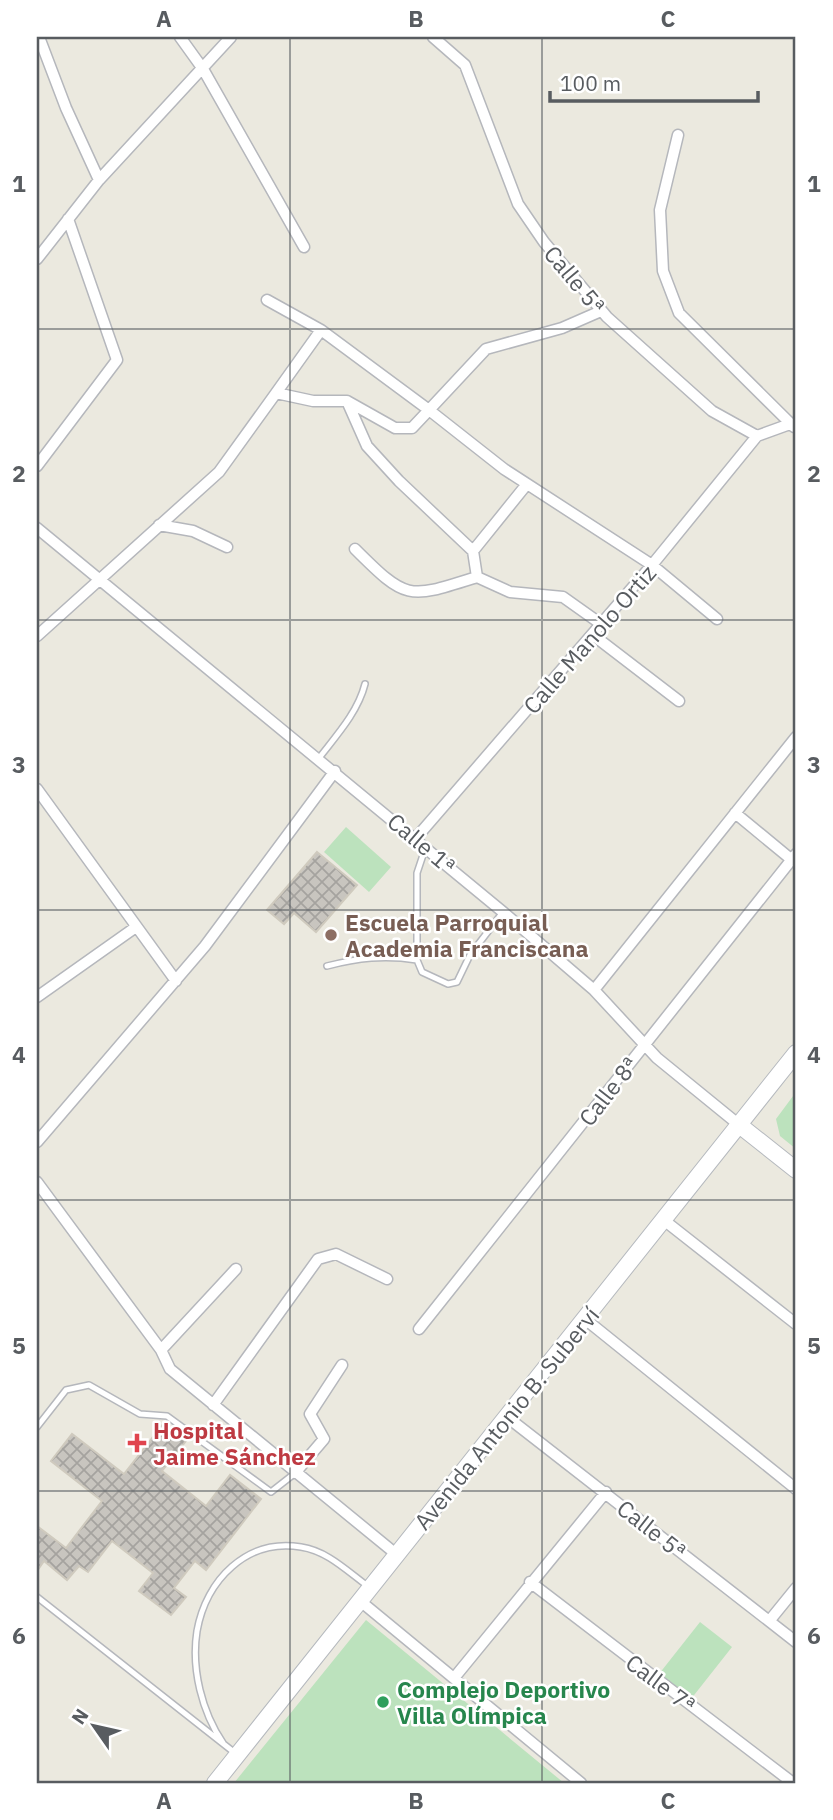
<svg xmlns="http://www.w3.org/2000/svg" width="833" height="1820" font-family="'IBM Plex Sans',sans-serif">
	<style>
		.garden { fill: #bce2bd }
		.building { fill: url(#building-cross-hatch); stroke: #cfcabe; stroke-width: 2 }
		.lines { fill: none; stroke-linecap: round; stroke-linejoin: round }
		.lane-casing { stroke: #b5b7bc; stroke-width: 8 }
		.street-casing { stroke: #b5b7bc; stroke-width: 13 }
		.secondary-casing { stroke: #b5b9be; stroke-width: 18 }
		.lane { stroke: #fff; stroke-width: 5 }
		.street { stroke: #fff; stroke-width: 10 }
		.secondary { stroke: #fff; stroke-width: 16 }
		.grid { fill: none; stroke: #585c60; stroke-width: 2; stroke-opacity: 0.55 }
		.education-dot { fill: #8d6e63; stroke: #fff; stroke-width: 2.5 }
		.health-dot { fill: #e0444e; stroke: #fff; stroke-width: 2.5 }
		.leisure-dot { fill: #2e9e5b; stroke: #fff; stroke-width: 2.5 }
		.labels { text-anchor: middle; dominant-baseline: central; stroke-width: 5; stroke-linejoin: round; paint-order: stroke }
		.street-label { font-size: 23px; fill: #585c60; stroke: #fff }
		.education-label { font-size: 23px; font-weight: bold; fill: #785e54; stroke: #fff; text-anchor: start }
		.health-label { font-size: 23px; font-weight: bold; fill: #be3a42; stroke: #fff; text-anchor: start }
		.leisure-label { font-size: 23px; font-weight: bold; fill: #27864d; stroke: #fff; text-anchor: start }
		.neatline { fill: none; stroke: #585c60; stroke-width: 2.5 }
		.grid-label { font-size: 23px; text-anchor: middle; font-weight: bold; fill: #585c60 }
	</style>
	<defs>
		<pattern id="building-cross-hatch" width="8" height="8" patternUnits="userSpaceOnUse" patternTransform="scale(1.75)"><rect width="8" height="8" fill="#c8c5bf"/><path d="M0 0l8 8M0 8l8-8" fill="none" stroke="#a5a39f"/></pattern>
	</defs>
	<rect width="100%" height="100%" fill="#ebe9df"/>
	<path class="garden" d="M346 827 391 867 369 892 324 852Z
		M796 1092V1149L780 1136 776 1119Z
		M366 1620 564 1783H234Z
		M700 1622 732 1647 691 1699 659 1674Z"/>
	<path class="building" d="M317 852 357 885 316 932 294 913 284 924 267 910Z
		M164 1423 186 1441 162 1471 206 1506 230 1475 261 1499 206 1570 195 1561 174 1588 186 1597 171 1615 139 1591 153 1573 112 1541 88 1572 79 1566 67 1580 44 1561 37 1571V1526L66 1548 102 1501 51 1461 72 1434 124 1474Z"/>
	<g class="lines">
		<defs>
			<path id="lane" d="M319 758C336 736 358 712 365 684
				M417 960V873L425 849
				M327 966C358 958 384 955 417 960L422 972 448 984 457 982 470 955 503 912
				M37 1427 66 1390 89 1385 140 1414 167 1416 271 1492 294 1474
				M37 1597 235 1753
				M223 1743C202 1712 191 1669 197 1631 206 1580 247 1538 301 1547 328 1551 348 1572 369 1587"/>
			<path id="street" d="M39 37 66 108 99 180
				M180 37 203 69 304 247
				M433 37 465 65 518 204 544 242 607 317 712 411 757 436 790 424
				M678 135 660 210 663 271 679 313 794 427
				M37 259 99 180 231 37
				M601 311 562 328 486 349 429 410 504 469 652 565 717 619
				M276 393 321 330
				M347 401 367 446 399 481 473 551 477 577
				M37 466 117 360 68 219
				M159 525 193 531 227 547
				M37 528 503 912 594 990 657 1058 738 1124
				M355 549C407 601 408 599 477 577L510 592 563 597 601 624
				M473 551 527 484
				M593 635 679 701
				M37 636 219 472 276 393 313 401H347L395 428H412L429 410 321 330 267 300
				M37 789 176 981
				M735 813 792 860
				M416 838 652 565 757 436
				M594 990 796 737
				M37 997 136 927
				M37 1142 205 946 335 771
				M37 1182 161 1350 170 1369 396 1554
				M665 1221 796 1324
				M585 1319 796 1489
				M419 1329 796 854
				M161 1350 236 1269
				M213 1405 318 1259 336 1254 387 1279
				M507 1417 796 1642
				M295 1473 324 1439 310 1414 342 1365
				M530 1582 793 1783
				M359 1600 581 1783
				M770 1620 796 1588
				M454 1678 606 1492"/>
			<path id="secondary" d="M738 1124 796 1170
				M215 1783 796 1053"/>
		</defs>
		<use href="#lane" class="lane-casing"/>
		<use href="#street" class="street-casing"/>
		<use href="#secondary" class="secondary-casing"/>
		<use href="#lane" class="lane"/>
		<use href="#street" class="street"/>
		<use href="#secondary" class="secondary"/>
	</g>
	<path class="grid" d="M290 37V1783M542 37V1783M37 329H796M37 620H796M37 910H796M37 1200H796M37 1491H796"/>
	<circle class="education-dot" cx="331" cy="935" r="7"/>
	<path class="health-dot" d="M133.5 1432.5h7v7h7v7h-7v7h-7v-7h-7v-7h7z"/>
	<circle class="leisure-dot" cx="383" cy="1702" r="7"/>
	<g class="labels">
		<g class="street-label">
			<text transform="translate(575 279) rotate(50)">Calle 5ª</text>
			<text transform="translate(589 639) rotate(-49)">Calle Manolo Ortiz</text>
			<text transform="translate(422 843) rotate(40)">Calle 1ª</text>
			<text transform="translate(608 1091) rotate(-52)">Calle 8ª</text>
			<text transform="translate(506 1418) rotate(-51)">Avenida Antonio B. Suberví</text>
			<text transform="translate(652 1529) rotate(38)">Calle 5ª</text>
			<text transform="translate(661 1683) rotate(37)">Calle 7ª</text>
		</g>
		<g class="education-label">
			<text x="345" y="922">Escuela Parroquial<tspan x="345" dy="26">Academia Franciscana</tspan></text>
		</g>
		<g class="health-label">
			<text x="153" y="1430">Hospital<tspan x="153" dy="26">Jaime Sánchez</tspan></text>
		</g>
		<g class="leisure-label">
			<text x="397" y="1689">Complejo Deportivo<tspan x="397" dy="26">Villa Olímpica</tspan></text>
		</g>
	</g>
	<rect width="833" height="1820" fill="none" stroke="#ffffff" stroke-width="77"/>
	<g transform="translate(94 1726) rotate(304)" stroke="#ffffff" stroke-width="5" paint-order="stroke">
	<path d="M0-5L12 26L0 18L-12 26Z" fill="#585c60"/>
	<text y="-10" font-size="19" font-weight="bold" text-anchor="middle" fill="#585c60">N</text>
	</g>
	<path d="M550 91v10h208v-10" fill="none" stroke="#585c60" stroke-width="3.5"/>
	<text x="560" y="91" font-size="21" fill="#585c60" stroke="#ffffff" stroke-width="5" paint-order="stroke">100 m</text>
	<rect x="38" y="38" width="756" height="1744" class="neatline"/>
	<g class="grid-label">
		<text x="164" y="27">A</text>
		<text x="416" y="27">B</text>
		<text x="668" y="27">C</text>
		<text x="19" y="192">1</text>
		<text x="814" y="192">1</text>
		<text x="19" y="482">2</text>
		<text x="814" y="482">2</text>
		<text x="19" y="773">3</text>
		<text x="814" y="773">3</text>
		<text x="19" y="1063">4</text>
		<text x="814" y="1063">4</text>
		<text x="19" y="1354">5</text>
		<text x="814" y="1354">5</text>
		<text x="19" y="1644">6</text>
		<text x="814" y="1644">6</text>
		<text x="164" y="1809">A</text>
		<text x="416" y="1809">B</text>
		<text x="668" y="1809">C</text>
	</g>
</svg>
